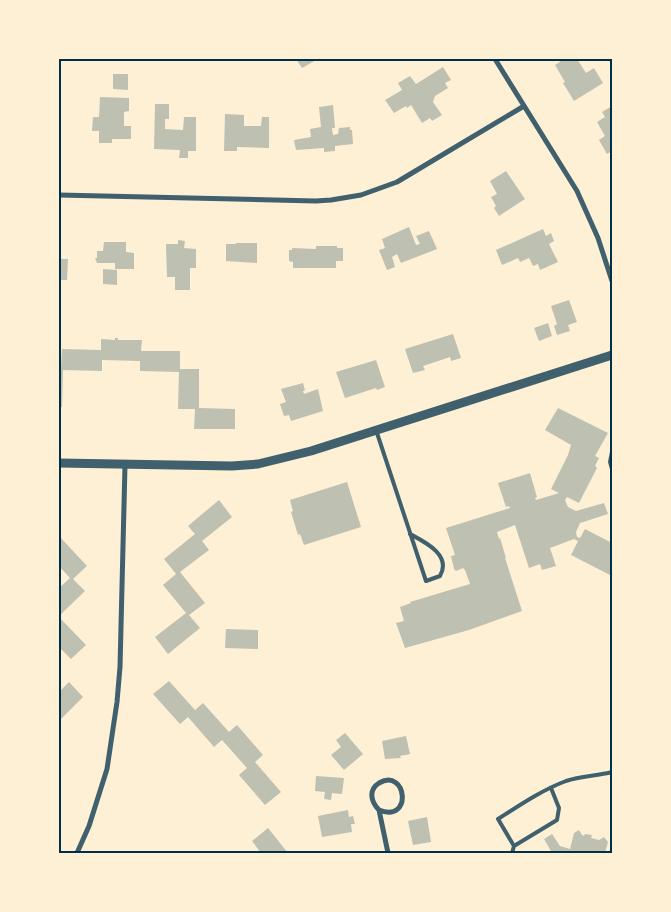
<svg xmlns="http://www.w3.org/2000/svg" width="671" height="912" font-family="Overpass,sans-serif">
	<style>
		.building { fill: #bec0b2 }
		.lines { fill: none; stroke-linecap: round; stroke-linejoin: round }
		.service { stroke: #3f606c; stroke-width: 4 }
		.minor { stroke: #3f606c; stroke-width: 5 }
		.tertiary { stroke: #3f606c; stroke-width: 9 }
		.neatline { fill: none; stroke: #003049; stroke-width: 2 }
	</style>
	<rect width="100%" height="100%" fill="#fdf0d5"/>
	<path class="building" d="M296 59H318L302 68Z
		M561 59H577L586 73 594 68 603 83 574 101 563 83 565 82 555 65 560 62 559 61Z
		M443 67 451 80 445 83 448 88 435 96 433 102 442 115 432 121 430 118 422 123 411 105 407 108 406 106 394 113 385 100 402 90 398 83 410 76 416 84Z
		M113 74H128V90L113 89Z
		M100 97 129 98V111L124 112V126H131V139H112V143H99V131H92L93 117H99Z
		M155 104H169V119H165V129L183 130 184 117H196V151H188V158H179L180 150 154 149Z
		M333 105 335 128H332L333 135 338 134 339 128 350 127V130H352L353 144 335 146V151L324 152V148L296 150 294 140 311 137 310 129 321 127 319 107Z
		M612 106V151L607 154 599 140 605 136 597 122 605 117 602 112Z
		M225 114 244 115V126H261L262 117H269V148L237 147V151H224Z
		M506 171 525 199 499 216 494 208 496 206 491 197 497 194 490 181Z
		M409 227 416 245 420 244 416 236 429 231 437 249 401 263 397 254 392 257 395 267 387 270 379 250 385 248 382 239Z
		M543 229 546 236 551 233 554 241 549 244 558 262 540 270 538 264 533 266 529 258 520 262 518 258 502 265 496 250Z
		M178 240 185 241 184 248 196 249V268H190V290H175V277H167L166 244H178Z
		M104 242H126V252L134 253V269H115V263H97L95 258H97V251H103Z
		M236 243H257V263L226 261V244H236Z
		M316 246H337V248H343V261H336V268H293V262L289 261V250H292V248L316 249Z
		M59 259H68L67 280H59Z
		M103 269 117 270V285L103 284Z
		M569 300 577 322 568 325 570 331 557 335 554 326 557 324 551 306Z
		M548 323 552 336 539 341 534 328Z
		M453 334 461 358 451 361 450 357 423 366 425 370 413 373 405 349Z
		M115 338H118V340H142L141 351H180V369H199V408L235 409V429H194L195 409H178L179 372 140 371V361L102 360V371L63 370 62 407H59V367H61L62 349 101 350V339L115 340Z
		M376 360 385 387 377 390 376 388 345 398 336 372Z
		M303 383 305 390 303 391 304 394 318 389 323 411 291 421 289 415 284 416 280 404 286 402 281 389Z
		M558 408 608 433 595 456 599 458 595 466 597 468 579 503 567 497 565 500 568 507 576 511 604 503 608 514 580 523 576 532 577 537 580 538 585 529 612 543V576L571 555 578 541 574 539 550 548 556 566 542 570 540 564 529 568 515 525 497 532 499 539 500 538 506 558H505L522 611 469 630 405 648 396 623 404 621 400 607 411 603 410 602 470 584 465 570 463 568 456 571 454 569 451 556 455 555 446 528 510 508 509 506 506 507 498 483 530 473 537 497 535 498 536 500 559 493 551 489 568 455 571 445 545 430Z
		M347 482 361 527 304 545 300 534 298 535 291 512 293 511 290 500Z
		M219 500 232 517 202 541 209 550 180 572 205 603 189 615 200 628 168 654 155 637 186 613 163 585 176 574 164 559 195 534 188 526Z
		M59 536 87 566 73 579 85 591 59 616V588L70 578 59 566Z
		M59 617 86 645 71 659 59 647Z
		M226 629 258 630V649L225 648Z
		M169 681 195 710 203 703 229 732 237 725 263 755 255 762 281 792 265 805 239 775 247 768 222 740 214 747 188 717 180 724 153 694Z
		M69 682 83 697 59 721V692Z
		M345 733 363 754 344 770 331 755 341 747 336 740Z
		M406 736 410 754 400 756 401 758 385 759 382 741Z
		M316 776 344 778 342 794 332 793 331 800 324 799 325 792 315 791Z
		M348 810 349 817 353 816 355 824H351L352 832 322 837 318 816Z
		M427 817 431 842 413 845 408 821Z
		M268 828 288 853H261L252 841Z
		M579 830 582 835 584 836 585 834 592 835 591 838 599 840 604 837 608 842 605 853H551V851L544 839 552 834 560 846 570 849 574 833Z"/>
	<g class="lines">
		<path class="service" d="M376 430 426 581 440 576C452 555 425 542 410 534
			M612 452 610 462 612 469
			M551 788 559 808 557 820 514 846 498 819C520 805 542 790 566 781 581 776 597 776 612 772
			M512 853 514 846"/>
		<path class="minor" d="M495 59 577 191 598 238 612 281
			M59 195 316 201 331 200 361 195 397 182 524 106
			M379 810C413 824 407 767 379 783 368 790 371 802 379 810L388 853
			M77 853 89 826 107 769 117 702 120 667 125 465"/>
		<path class="tertiary" d="M59 463 232 466 258 464 311 451 612 355"/>
	</g>
	<rect width="671" height="912" fill="none" stroke="#fdf0d5" stroke-width="120"/>
	<rect x="60" y="60" width="551" height="792" class="neatline"/>
</svg>
